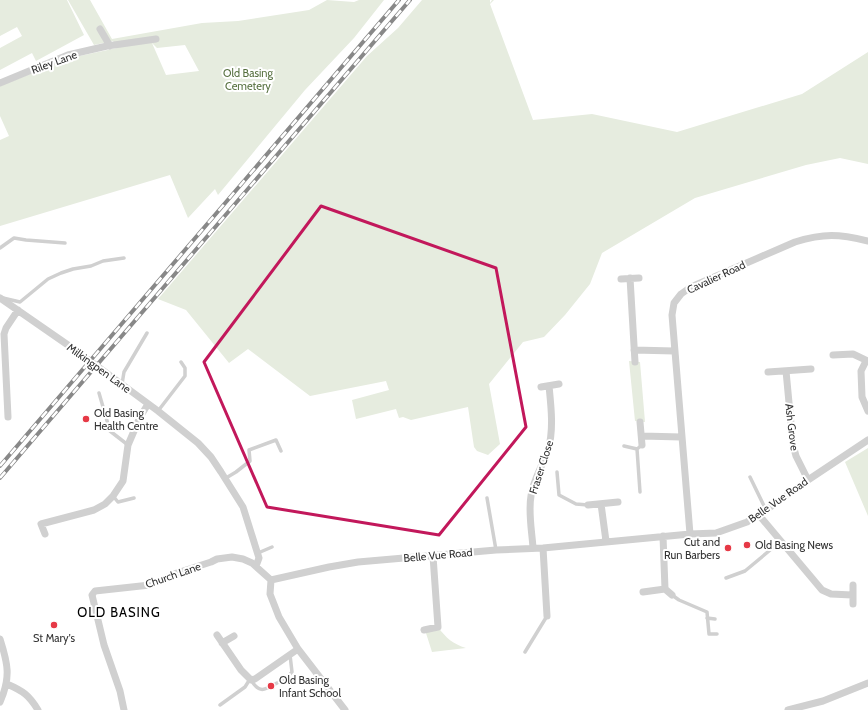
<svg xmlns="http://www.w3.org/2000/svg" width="868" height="710" font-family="Cabin,sans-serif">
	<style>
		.green { fill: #e6ecdf; fill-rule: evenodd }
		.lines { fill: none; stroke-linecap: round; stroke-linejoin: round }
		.lane { stroke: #d0d0d0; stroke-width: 3.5 }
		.street { stroke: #d0d0d0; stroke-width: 7 }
		.rail-casing { stroke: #888; stroke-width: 4 }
		.rail { stroke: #fff; stroke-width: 2.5; stroke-dasharray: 8; stroke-linecap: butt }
		.marked { fill: none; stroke: #c2185b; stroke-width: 3; stroke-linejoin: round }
		.poi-dot { fill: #e63946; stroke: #fff; stroke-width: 1.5 }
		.labels { text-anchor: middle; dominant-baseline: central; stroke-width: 4; stroke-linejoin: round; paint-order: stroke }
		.street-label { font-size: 11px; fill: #333; stroke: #fff }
		.park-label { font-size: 11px; fill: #56703f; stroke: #fff }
		.poi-label { font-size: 11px; fill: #333; stroke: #fff; text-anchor: start }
		.quarter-label { font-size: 13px; letter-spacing: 1px; fill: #000; stroke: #fff }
	</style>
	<rect width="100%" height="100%" fill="#fff"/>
	<path class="green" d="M0 0H67L84 35 36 61 32 53 0 70V48L22 36 17 27 0 36Z
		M68 0H90L112 39 202 23 238 21 309 10 327 0 354 2 359 0H384L354 38 305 90 218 195 215 189 188 218 170 175 0 226V140L9 136 0 116V86L70 58 117 48 113 41 94 45ZM152 43 157 48 185 45 199 71 166 75Z
		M422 0H490V3L492 0H494L490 4 533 120 592 114 677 132 802 94 868 52V164L840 158 806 165 695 198 602 253 590 284 565 315 544 337 523 342 489 384 500 444 488 455 477 451 474 447 468 407 411 420 403 417 399 418 396 409 356 419 352 400 389 390 386 381 310 396 248 349 229 363 186 310 158 299 367 56 398 28Z
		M629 361 640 362 645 422 635 421Z
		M868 448V516L845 462Z
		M438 627C446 638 453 644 466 648L432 652 425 630Z"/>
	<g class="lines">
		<path class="lane" d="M0 248 14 238 26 240 65 243
			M3 298 20 302 48 279 61 273 73 269 91 266 103 261 124 258
			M122 384 124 372 147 333
			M99 393 110 431 128 445
			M158 411 185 376V368L181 362
			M624 446 637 449
			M557 472 559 495 576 504 588 505
			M750 477 766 510
			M226 478 236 472 250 461 249 450 276 440 281 451
			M640 492 637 449 642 445
			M113 496 118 502 134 498
			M487 498 496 550
			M258 553 272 547
			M726 578 745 571 781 541
			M672 595 679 600 707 612 709 634H717
			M707 618 715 619
			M525 652 547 616
			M251 680C259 694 265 690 277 683 283 680 288 677 292 672L290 655
			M220 705 245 687 250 679"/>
		<path class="street" d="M100 29 110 46
			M0 83 68 55 107 46 156 39
			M630 278 635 362
			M621 279 639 278
			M0 298 78 352 158 411 198 443 211 457 221 472 243 507 259 558 256 566
			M634 350 674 351
			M833 355 853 354 868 361
			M866 361 861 371 862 397 868 411
			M786 371 793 445 796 456 808 480
			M768 372 811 369
			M541 387 559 384
			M8 417 4 334 6 328 18 310
			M640 422 642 445
			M642 436 681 437
			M601 504 606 541
			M588 505 618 502
			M759 515 822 590 831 594 852 595
			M45 534 41 524 94 510 105 504 113 496 123 481 128 445 140 417 148 404
			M690 534 672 315 674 303 681 294 691 287 795 242C824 233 839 234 868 241
			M663 536 665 589
			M533 548C532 532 528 512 531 496 533 480 543 465 548 450 554 430 551 406 549 386
			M543 548 547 616
			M271 580 329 567 358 562 496 550 543 548 690 534 716 533 747 522 769 508 808 480 868 440
			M271 580 270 594 279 617 298 649 345 710
			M643 592 665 589 672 595
			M853 604V585
			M424 630 438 627 433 556
			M217 635 241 670 251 680 255 679 298 649
			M0 639C8 664 11 677 0 702
			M222 643 234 636
			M7 684C23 691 29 695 38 710
			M124 710 120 691 104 645 92 595 95 591 150 585 177 573 211 562 217 559 232 557 243 559 252 563 271 580
			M788 710 823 701 868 683"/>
		<defs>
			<path id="rail" d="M0 466 399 0
				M0 478 410 0"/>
		</defs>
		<use href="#rail" class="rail-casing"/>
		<use href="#rail" class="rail"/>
	</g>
	<path class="marked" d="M321 206 496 268 526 427 439 535 267 507 204 362Z"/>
	<g class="poi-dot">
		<circle cx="86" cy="419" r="4"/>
		<circle cx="747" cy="545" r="4"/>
		<circle cx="728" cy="548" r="4"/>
		<circle cx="54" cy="625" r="4"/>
		<circle cx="271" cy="686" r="4"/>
	</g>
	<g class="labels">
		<g class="street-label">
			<text transform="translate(54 62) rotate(-20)">Riley Lane</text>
			<text transform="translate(716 277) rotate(-25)">Cavalier Road</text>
			<text transform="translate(99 368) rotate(36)">Milkingpen Lane</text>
			<text transform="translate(792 427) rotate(83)">Ash Grove</text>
			<text transform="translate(541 467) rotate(-72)">Fraser Close</text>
			<text transform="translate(778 500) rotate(-35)">Belle Vue Road</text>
			<text transform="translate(438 555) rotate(-5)">Belle Vue Road</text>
			<text transform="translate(173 575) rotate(-19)">Church Lane</text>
		</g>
		<g class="park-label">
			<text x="248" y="73">Old Basing<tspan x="248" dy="13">Cemetery</tspan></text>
		</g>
		<g class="poi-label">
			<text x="94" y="413">Old Basing<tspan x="94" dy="13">Health Centre</tspan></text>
			<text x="720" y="542" text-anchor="end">Cut and<tspan x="720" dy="13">Run Barbers</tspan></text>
			<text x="755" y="545">Old Basing News</text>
			<text x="54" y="638" text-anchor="middle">St Mary's</text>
			<text x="279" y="680">Old Basing<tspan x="279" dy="13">Infant School</tspan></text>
		</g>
		<g class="quarter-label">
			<text x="119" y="612">OLD BASING</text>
		</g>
	</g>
</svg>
